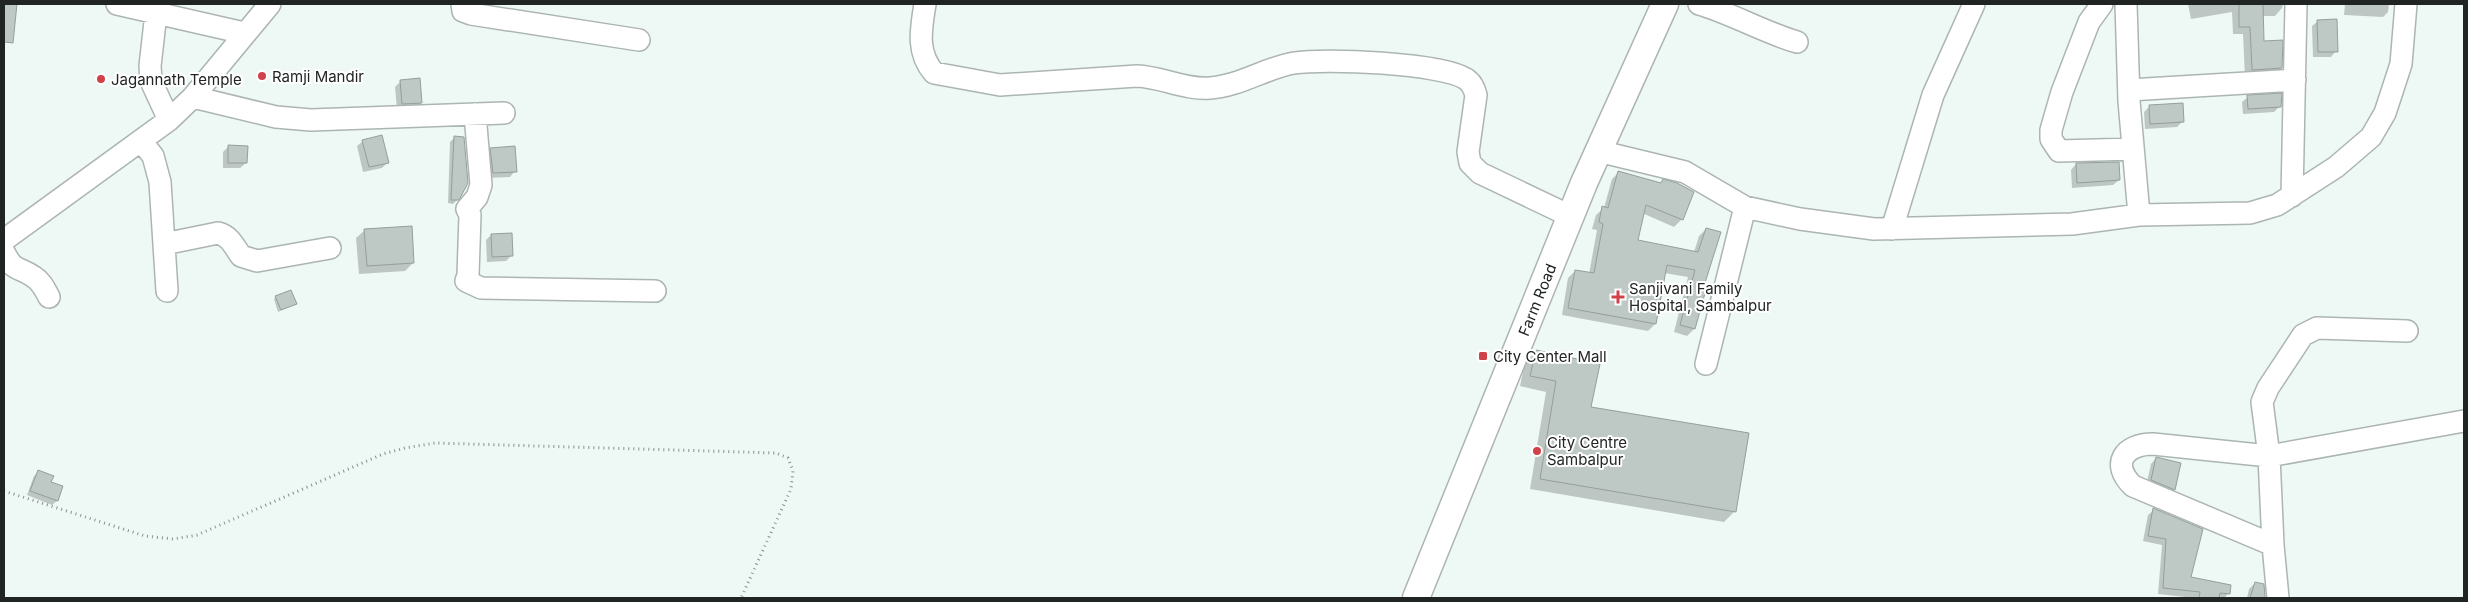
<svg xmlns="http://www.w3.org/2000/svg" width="2468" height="602" font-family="Inter,sans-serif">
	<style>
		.shadow { fill: #0003 }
		.building { fill: #bec8c4; stroke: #959e9b }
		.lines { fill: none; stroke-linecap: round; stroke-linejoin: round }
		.minor-casing { stroke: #acb5b2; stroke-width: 24 }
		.major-casing { stroke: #acb5b2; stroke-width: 29 }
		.path { stroke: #89908d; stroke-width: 3; stroke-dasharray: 1 4; stroke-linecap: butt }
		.minor { stroke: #fff; stroke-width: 21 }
		.major { stroke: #fff; stroke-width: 26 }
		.poi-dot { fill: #d1414a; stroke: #fff; stroke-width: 2 }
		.labels { text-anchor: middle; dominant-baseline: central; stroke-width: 4; stroke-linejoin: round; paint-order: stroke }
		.poi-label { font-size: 15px; fill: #202422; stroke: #fff; text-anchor: start }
		.street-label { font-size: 15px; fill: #202422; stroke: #fff }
	</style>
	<rect width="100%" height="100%" fill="#eef8f4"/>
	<path class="shadow" d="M2188 4H2283L2282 8 2275 16H2262L2263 42 2281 68 2273 75 2245 77 2243 34H2233L2232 12 2191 19Z
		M2345 4H2389L2388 12 2383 17 2344 15Z
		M2318 21 2336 51 2331 57H2313L2312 26Z
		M401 81 421 103 415 109H397L395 87Z
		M2248 97 2280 106 2274 112 2243 114 2242 102Z
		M2150 106 2183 121 2177 127 2145 129 2144 112Z
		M454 138 458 199 453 204 448 203 450 142Z
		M363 141 388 162 382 168 363 172 357 146Z
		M229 146 246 163 240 168H223V152Z
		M491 149 515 171 510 177 487 178 485 155Z
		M2076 164 2119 180 2113 185 2072 188 2071 170Z
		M1619 172 1660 184 1663 181 1693 192 1682 219 1674 227 1642 213 1636 241 1694 252 1699 236 1706 229 1703 287 1694 329 1687 336 1674 332 1688 277 1664 273 1655 324 1648 331 1562 315 1568 278 1575 271 1589 274 1597 230 1592 229 1596 215 1604 208 1612 179Z
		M365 230 413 263 405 271 359 274 356 238Z
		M491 235 512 255 506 261 487 262 486 240Z
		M276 297 295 304 278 312 274 299Z
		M1536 352 1590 408 1735 511 1724 522 1530 489 1546 392 1520 386 1525 362Z
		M2156 458 2174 489 2168 495 2146 486 2151 464Z
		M39 472 50 482 61 486 57 501 52 505 27 495 34 476Z
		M2154 510 2189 578 2229 593 2224 598H2195L2158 594 2162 545 2143 541 2148 515Z
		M2255 583 2263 585 2264 598H2247L2249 589Z"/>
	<path class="building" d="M4 4H17L13 43 4 42Z
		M2239 4H2263L2264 41 2283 40 2282 68 2252 70 2250 27H2239Z
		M2337 19 2338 52H2318L2317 20Z
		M420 78 422 103 402 104 400 80Z
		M2282 93 2281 107 2248 109 2247 95Z
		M2183 103 2184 122 2150 124 2149 105Z
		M382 135 389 163 369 167 362 140Z
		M454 136 464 137 468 183 459 200H451Z
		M228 145 248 146 247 163H228Z
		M515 146 517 172 493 173 490 148Z
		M2119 162 2120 180 2077 183 2076 163Z
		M1618 171 1661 183 1663 179 1677 183 1694 192 1683 220 1646 205 1638 240 1698 252 1706 228 1721 232 1704 286H1707L1695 329 1680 325 1695 270 1667 265 1656 324 1568 308 1575 270 1594 273 1603 224 1599 222 1602 206 1608 208Z
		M412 226 414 263 367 266 364 229Z
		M512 233 513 256 492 257 491 234Z
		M291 290 297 304 281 310 275 296Z
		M1536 350 1600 364 1591 407 1749 433 1736 512 1540 479 1556 381 1530 376Z
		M2156 457 2181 463 2175 490 2151 480Z
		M38 470 54 476 51 482 63 486 58 501 30 491Z
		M2153 508 2203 529 2191 577 2231 585 2230 594 2220 593 2219 598H2199L2200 592 2163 588 2166 539 2148 536Z
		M2255 582 2264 584 2265 598H2250Z"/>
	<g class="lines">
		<defs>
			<path id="minor" d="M117 4 244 33
				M462 4 463 11 471 14 639 40
				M925 4C921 29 916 52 934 73L1000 85 1137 76C1162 77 1185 90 1210 88 1240 86 1265 68 1294 63 1324 58 1442 63 1466 79 1472 83 1474 88 1476 95L1468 152 1470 163 1480 173 1570 216
				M1699 4C1733 14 1763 32 1797 42
				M2102 4 2089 22 2062 92 2051 130V139L2059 151 2133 149
				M2126 4 2129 101 2139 215
				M156 13 150 66 151 81 169 120
				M2129 90 2295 80
				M193 97 276 117 311 120 504 113
				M475 114 481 185 477 197 467 209 470 215 468 275 466 281 481 288 655 291
				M141 141 153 156 160 182 167 291
				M1598 151 1685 172 1745 207 1800 219 1874 229 2072 224 2139 215 2250 213 2277 205 2336 167 2371 137 2385 113 2401 64 2406 4
				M2292 196 2296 4
				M1892 229 1933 95 1974 4
				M4 240 169 120 193 97 270 4
				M164 244 218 233C230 236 234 246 241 256L257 261 330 248
				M4 252C14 273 19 266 34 277 42 282 45 290 49 297
				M1706 364 1745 207
				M2273 545 2269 456 2262 402 2268 388 2303 335 2317 328 2407 331
				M2278 598 2273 545 2133 486C2110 464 2124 444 2153 444L2269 456 2464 421"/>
			<g id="major">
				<path id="s1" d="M1416 598 1584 183 1665 4"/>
			</g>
		</defs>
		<use href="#minor" class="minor-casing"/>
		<use href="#major" class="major-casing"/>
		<path class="path" d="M4 491 145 536 173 539 197 535 383 454 405 448 435 443 776 453 788 458 793 471 791 489 741 598"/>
		<use href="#minor" class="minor"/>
		<use href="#major" class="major"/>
	</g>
	<g class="poi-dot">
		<circle cx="262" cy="76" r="5"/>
		<circle cx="101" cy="79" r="5"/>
		<path d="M1615.5 289.5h5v5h5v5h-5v5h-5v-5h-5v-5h5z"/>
		<rect x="1478" y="351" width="10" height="10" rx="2.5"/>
		<circle cx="1537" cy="451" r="5"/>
	</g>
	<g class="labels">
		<g class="poi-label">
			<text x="272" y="76">Ramji Mandir</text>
			<text x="111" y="79">Jagannath Temple</text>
			<text x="1629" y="288">Sanjivani Family<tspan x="1629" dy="17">Hospital, Sambalpur</tspan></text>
			<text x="1493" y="356">City Center Mall</text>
			<text x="1547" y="442">City Centre<tspan x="1547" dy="17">Sambalpur</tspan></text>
		</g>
		<g class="street-label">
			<text stroke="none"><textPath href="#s1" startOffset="322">Farm Road</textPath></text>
		</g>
	</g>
	<rect width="2468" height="602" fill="none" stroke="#202422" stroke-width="10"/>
</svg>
